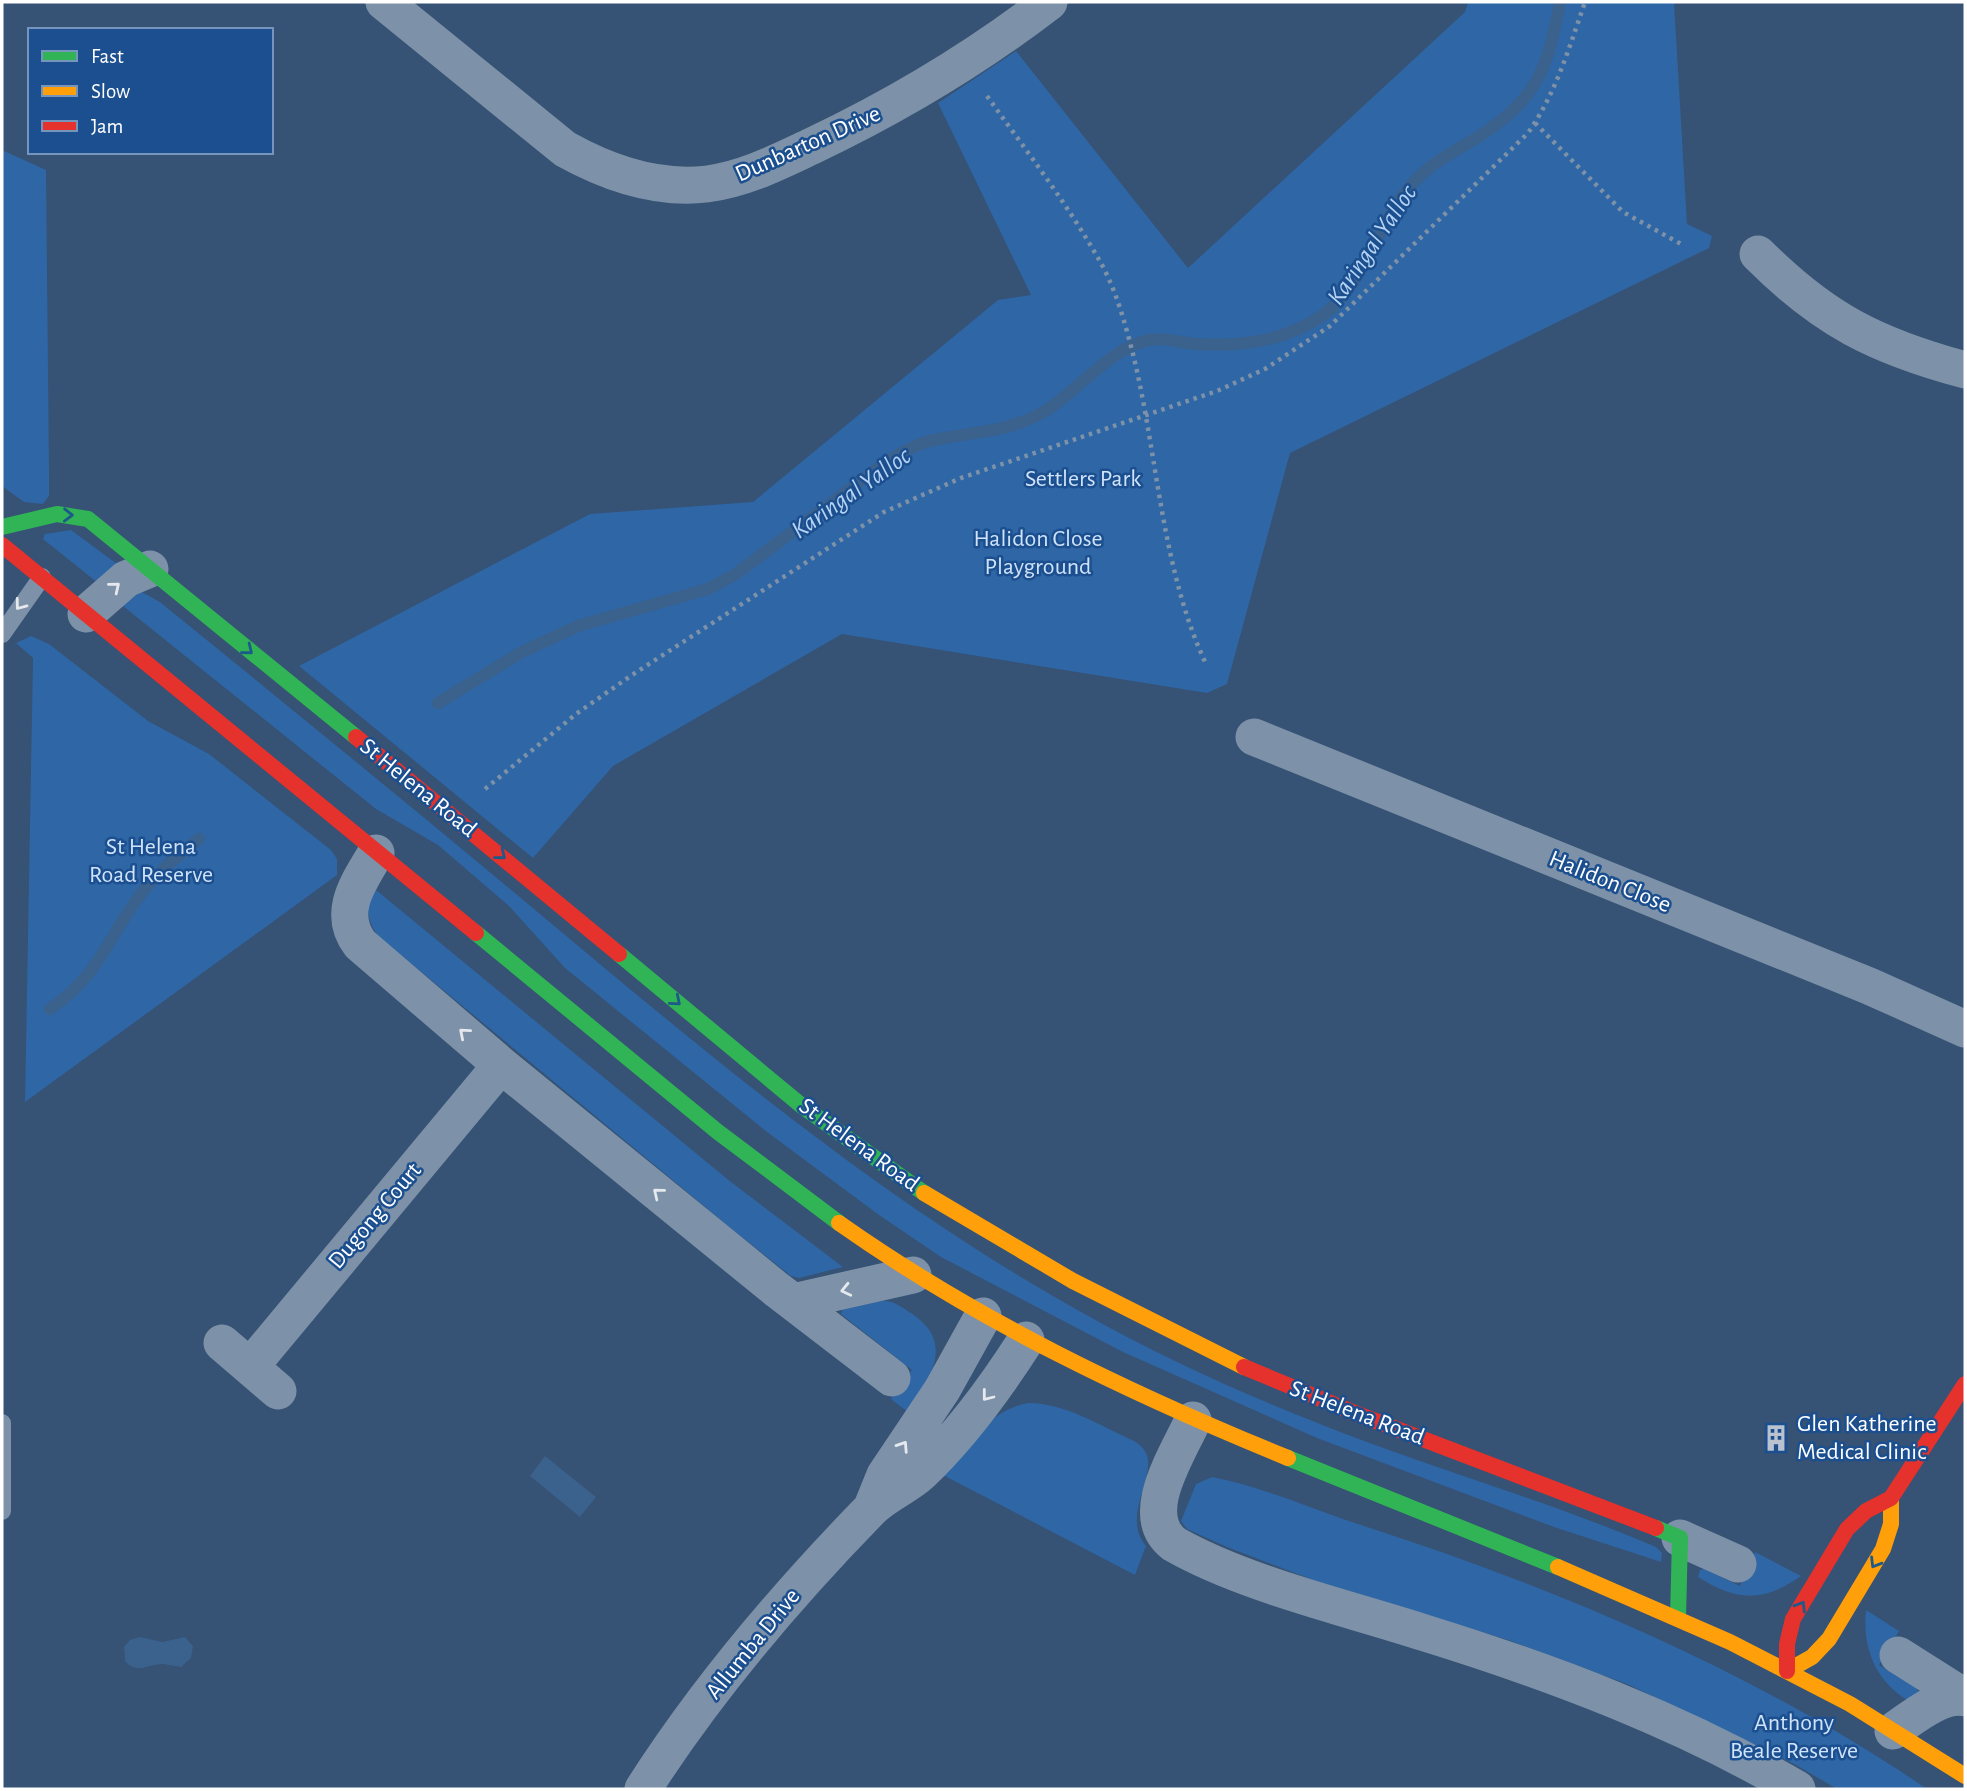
<svg xmlns="http://www.w3.org/2000/svg" width="1967" height="1791" font-family="'Alegreya Sans',sans-serif">
	<style>
		.green { fill: #2f66a5 }
		.water { fill: #3b618d }
		.lines { fill: none; stroke-linecap: round; stroke-linejoin: round }
		.stream { stroke: #3b618d; stroke-width: 12 }
		.path { stroke: #7d92a8; stroke-width: 4.5; stroke-dasharray: 3.5 5; stroke-linecap: butt }
		.lane { stroke: #7d92a8; stroke-width: 18 }
		.street { stroke: #7d92a8; stroke-width: 37 }
		.fast { stroke: #30b455; stroke-width: 16 }
		.slow { stroke: #ff9f0a; stroke-width: 16 }
		.jam { stroke: #e5322d; stroke-width: 16 }
		.oneway { stroke: #1d5989 }
		.oneway2 { stroke: #e5e9ee }
		.labels { text-anchor: middle; dominant-baseline: central; stroke-width: 5; stroke-linejoin: round; paint-order: stroke }
		.street-label { font-size: 24px; fill: #fff; stroke: #1b4f8f }
		.park-label { font-size: 24px; fill: #cfe3fa; stroke: #1b4f8f }
		.poi-label { font-size: 24px; fill: #fff; stroke: #1b4f8f; text-anchor: start }
		.water-label { font-size: 26px; font-style: italic; fill: #b5d3f5; stroke: #1b4f8f }
	</style>
	<rect width="100%" height="100%" fill="#365274"/>
	<path class="green" d="M1468 2H1674L1687 224 1712 236 1709 248 1290 453 1227 684 1207 693 842 634 613 766 533 858 299 666 590 514 753 502 998 300 1031 295 938 103 1016 51 1188 268 1465 12Z
		M2 150 46 170 49 470V496L43 504 24 502 2 486Z
		M71 530 117 564 98 583 43 539 45 534Z
		M140 591 160 602C283 702 406 802 528 904 705 1052 881 1201 1083 1313 1177 1366 1277 1409 1378 1446 1471 1480 1565 1508 1656 1547L1662 1553 1661 1562 1554 1527 1317 1438 1123 1352 941 1257 879 1215 767 1132 565 968 509 906 438 845 376 809 118 602Z
		M31 636 49 644 148 721 209 754 331 850 337 859V875L25 1102 33 658 16 643Z
		M376 890 731 1182 843 1267 799 1278 791 1276 733 1230 378 936C367 921 364 904 376 890Z
		M881 1301C893 1300 900 1306 911 1313 956 1343 930 1376 909 1413L891 1399 912 1370 841 1314 843 1309Z
		M1028 1403C1065 1403 1101 1426 1134 1441 1173 1463 1116 1510 1146 1546L1135 1575 939 1473C965 1447 990 1410 1028 1403Z
		M1212 1477C1260 1486 1312 1509 1358 1524 1557 1588 1754 1671 1927 1789H1837L1796 1765 1627 1684 1508 1640 1316 1581 1227 1547 1187 1529 1181 1521 1196 1484Z
		M1755 1552 1801 1576C1764 1602 1737 1602 1698 1577L1700 1570 1704 1569 1740 1586Z
		M1866 1610 1899 1631 1879 1665 1915 1687 1921 1694 1907 1700C1875 1680 1862 1647 1866 1610Z"/>
	<path class="water" d="M545 1456 596 1497 580 1517 530 1476Z
		M140 1637 162 1642 185 1637 193 1646 191 1658 181 1667C175 1666 169 1665 163 1664 148 1664 137 1675 125 1661L124 1647 130 1640Z"/>
	<g class="lines">
		<path class="stream" d="M438 703 522 652 578 626 708 589 736 574 886 462C903 452 919 442 939 439 973 432 1004 432 1036 416 1074 397 1108 348 1149 340 1164 337 1181 343 1196 344 1240 347 1286 341 1323 315 1369 283 1377 213 1422 174 1438 159 1457 150 1475 139 1537 99 1547 72 1560 2
			M50 1009C99 976 107 939 140 895 157 873 177 856 199 839"/>
		<path class="path" d="M987 96C1025 149 1066 202 1098 258 1115 286 1125 323 1133 354 1158 456 1161 568 1206 664
			M1535 123 1623 212 1681 244
			M485 789 576 714 632 675 884 512 961 478 1217 391 1265 369 1330 326 1528 133C1556 93 1569 48 1585 2"/>
		<path class="lane" d="M2 634 42 577
			M2 1423V1511"/>
		<path class="street" d="M384 2 565 149C608 173 656 190 707 184 745 179 778 162 812 146 896 106 975 59 1049 2
			M1758 254C1824 320 1876 346 1965 370
			M86 614 126 579 150 569
			M1254 737 1869 986 1965 1029
			M376 853C359 882 336 912 360 944L501 1065 776 1289 793 1302 913 1275
			M793 1302 892 1378
			M222 1343 278 1391
			M250 1367 501 1065
			M1193 1420C1178 1454 1136 1515 1174 1544 1244 1584 1348 1608 1425 1633 1554 1673 1681 1721 1797 1789
			M872 1507 885 1475 942 1390 983 1316
			M1680 1538 1738 1564
			M1898 1655 1963 1696
			M1893 1731C1912 1718 1942 1693 1965 1698
			M643 1789C707 1689 787 1595 870 1510 884 1495 906 1487 921 1473 962 1434 996 1387 1026 1340"/>
		<path class="fast" d="M2 527 57 514 88 519 356 737
			M476 933 718 1132 839 1223
			M619 954 802 1106 924 1193
			M1288 1458 1558 1567
			M1656 1528 1680 1538 1678 1618"/>
		<path class="slow" d="M924 1193 1073 1281 1244 1367
			M839 1223C978 1321 1131 1394 1288 1458
			M1558 1567 1730 1642 1850 1704 1965 1776
			M1787 1671 1812 1657 1829 1639 1883 1549 1891 1524V1498"/>
		<path class="jam" d="M2 545 476 933
			M356 737 619 954
			M1244 1367 1352 1412 1656 1528
			M1787 1671V1644L1793 1619 1847 1529 1866 1511 1891 1498 1965 1384"/>
	</g>
	<defs><path id="oneway-chevron" d="M-2-3.5L2.5 0L-2 3.5" fill="none" stroke-width="1.6" stroke-linecap="round" stroke-linejoin="round" transform="scale(1.75)"/></defs>
	<g class="oneway">
		<use href="#oneway-chevron" transform="translate(68 515) rotate(1)"/>
		<use href="#oneway-chevron" transform="translate(248 650) rotate(39)"/>
		<use href="#oneway-chevron" transform="translate(501 855) rotate(39)"/>
		<use href="#oneway-chevron" transform="translate(676 1001) rotate(40)"/>
		<use href="#oneway-chevron" transform="translate(1875 1563) rotate(121)"/>
		<use href="#oneway-chevron" transform="translate(1801 1606) rotate(-59)"/>
	</g>
	<g class="oneway2">
		<use href="#oneway-chevron" transform="translate(115 587) rotate(-39)"/>
		<use href="#oneway-chevron" transform="translate(20 605) rotate(127)"/>
		<use href="#oneway-chevron" transform="translate(464 1033) rotate(-139)"/>
		<use href="#oneway-chevron" transform="translate(658 1193) rotate(-141)"/>
		<use href="#oneway-chevron" transform="translate(846 1290) rotate(167)"/>
		<use href="#oneway-chevron" transform="translate(987 1396) rotate(128)"/>
		<use href="#oneway-chevron" transform="translate(903 1446) rotate(-57)"/>
	</g>
	<defs>
		<symbol id="building-bare" viewBox="-9 -9 18 18"><path d="M-4-6H4V6H1V3H-1V6H-4ZM-2.5-4.3h1.7v1.8h-1.7ZM.8-4.3h1.7v1.8H.8ZM-2.5-1h1.7V.8h-1.7ZM.8-1h1.7V.8H.8Z" fill="#b9c2ce" stroke="#1b4f8f" stroke-width="2.5" paint-order="stroke"/></symbol>
	</defs>
	<g fill-rule="evenodd">
		<use href="#building-bare" x="1757" y="1419" width="38" height="38"/>
	</g>
	<g class="labels">
		<g class="street-label">
			<text transform="translate(808 144) rotate(-24)">Dunbarton Drive</text>
			<text transform="translate(418 788) rotate(39)">St Helena Road</text>
			<text transform="translate(1610 882) rotate(22)">Halidon Close</text>
			<text transform="translate(859 1145) rotate(36)">St Helena Road</text>
			<text transform="translate(375 1216) rotate(-50)">Dugong Court</text>
			<text transform="translate(1357 1413) rotate(21)">St Helena Road</text>
			<text transform="translate(753 1644) rotate(-51)">Allumba Drive</text>
		</g>
		<g class="park-label">
			<text x="1083" y="479">Settlers Park</text>
			<text x="1038" y="539">Halidon Close<tspan x="1038" dy="28">Playground</tspan></text>
			<text x="151" y="847">St Helena<tspan x="151" dy="28">Road Reserve</tspan></text>
			<text x="1794" y="1723">Anthony<tspan x="1794" dy="28">Beale Reserve</tspan></text>
		</g>
		<g class="poi-label">
			<text x="1797" y="1424">Glen Katherine<tspan x="1797" dy="28">Medical Clinic</tspan></text>
		</g>
		<g class="water-label">
			<text transform="translate(1372 245) rotate(-56)">Karingal Yalloc</text>
			<text transform="translate(851 493) rotate(-35)">Karingal Yalloc</text>
		</g>
	</g>
	<rect width="1967" height="1791" fill="none" stroke="#ffffff" stroke-width="7"/>
	<rect x="28" y="28" width="245" height="126" fill="#1b4f8f" stroke="#7695bc" stroke-width="2"/>
	<rect x="42" y="51" width="35" height="10" fill="#30b455" stroke="#7695bc" stroke-width="2"/>
	<text x="91" y="63" font-size="21" fill="#ffffff">Fast</text>
	<rect x="42" y="86" width="35" height="10" fill="#ff9f0a" stroke="#7695bc" stroke-width="2"/>
	<text x="91" y="98" font-size="21" fill="#ffffff">Slow</text>
	<rect x="42" y="121" width="35" height="10" fill="#e5322d" stroke="#7695bc" stroke-width="2"/>
	<text x="91" y="133" font-size="21" fill="#ffffff">Jam</text>
</svg>
